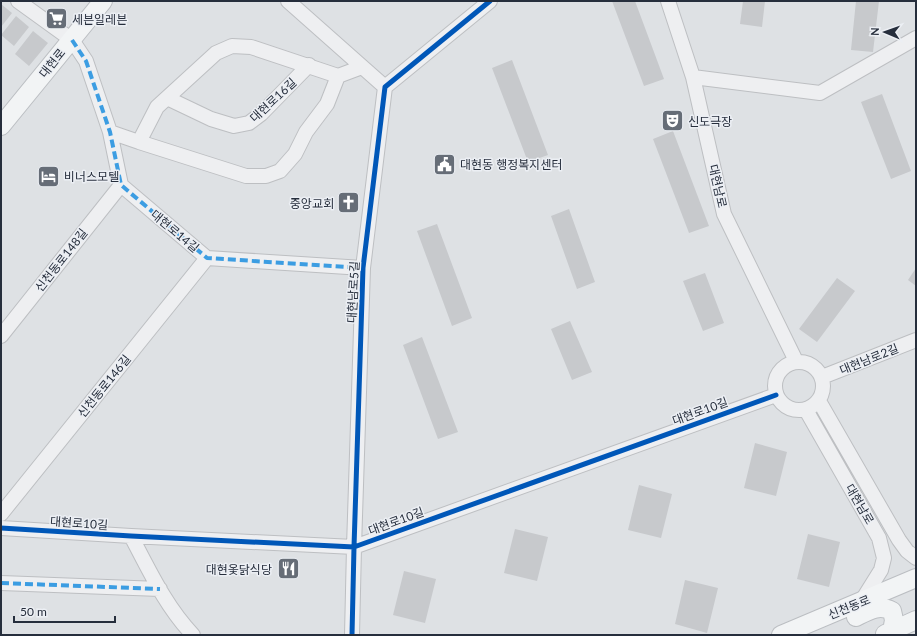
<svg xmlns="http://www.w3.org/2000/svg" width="917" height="636" font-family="Lato,'Noto Sans KR',sans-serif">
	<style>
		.building { fill: #c7c9cc }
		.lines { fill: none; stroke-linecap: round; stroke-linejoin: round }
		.minor-casing { stroke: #bdbfc2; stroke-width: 16 }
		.major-casing { stroke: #bbbec2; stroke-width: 20 }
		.minor { stroke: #eeeff1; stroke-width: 14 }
		.major { stroke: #f2f4f5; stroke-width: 18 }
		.quiet { stroke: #3c9de2; stroke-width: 4; stroke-dasharray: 8 4; stroke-linecap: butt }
		.cycleway-casing { stroke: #eceff4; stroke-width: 8 }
		.cycleway { stroke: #0057b8; stroke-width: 5 }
		.labels { text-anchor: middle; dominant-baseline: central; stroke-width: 3; stroke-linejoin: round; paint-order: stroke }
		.poi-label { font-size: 12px; fill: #262e3c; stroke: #eceff4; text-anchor: start }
		.street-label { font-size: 12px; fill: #262e3c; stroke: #eceff4 }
	</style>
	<rect width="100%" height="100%" fill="#dee1e4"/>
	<path class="building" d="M612 1H635L664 79 644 86Z
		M743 1H765L762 27 740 24Z
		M856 1H879L873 52 851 50Z
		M1 4 12 13 1 27Z
		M16 16 29 27 14 46 1 35Z
		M33 31 48 43 29 66 15 54Z
		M512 60 548 155 528 162 492 68Z
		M882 94 911 171 891 179 861 102Z
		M673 131 709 226 689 233 653 139Z
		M569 209 595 282 577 289 551 216Z
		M437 224 472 318 452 326 417 231Z
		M916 268V286L908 280Z
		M705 273 724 323 703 331 683 281Z
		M837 278 855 291 817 342 799 329Z
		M570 321 592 372 572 380 551 329Z
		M422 337 458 432 438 439 403 345Z
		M755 443 787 452 776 496 744 488Z
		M639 485 672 494 661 538 628 530Z
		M515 529 548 537 537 581 504 573Z
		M808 534 840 542 829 587 797 579Z
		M404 571 436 579 425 623 393 615Z
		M685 580 718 588 707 633 675 624Z"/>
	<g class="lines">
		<defs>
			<path id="minor" d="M18 1 72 40 86 61 110 132 121 185 207 258 363 268
				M288 1 385 87
				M668 1 693 77 724 214 796 361
				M693 77 820 93 916 38
				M167 98 211 119 234 126 249 123 261 114 309 65
				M110 132 139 142 246 176H266L280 171 295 154 306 132 327 104 338 76
				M139 142 157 107 216 53 232 46 251 47 338 76 362 67
				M1 336 121 185
				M775 386a24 24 0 1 1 48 0a24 24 0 1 1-48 0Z
				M822 377 916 340
				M819 401 899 540 907 551 916 558
				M806 410 879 538 884 558 881 570 861 602
				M1 514 207 258
				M1 528 131 536 354 547 776 395
				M131 536C149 570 166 607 193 635
				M1 583 160 589
				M352 635 354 547 363 268 385 87 490 1"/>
			<path id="major" d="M1 126 103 1
				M856 617C868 611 879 604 892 611L894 620 892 631
				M885 634 916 620
				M781 635 916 578"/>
		</defs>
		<use href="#minor" class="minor-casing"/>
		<use href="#major" class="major-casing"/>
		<use href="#minor" class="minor"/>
		<use href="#major" class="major"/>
		<path class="quiet" d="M72 40 86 61 110 132 121 185 207 258 363 268
			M1 583 160 589"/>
		<defs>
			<path id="cycleway" d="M1 528 131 536 354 547 776 395
				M352 635 354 547 363 268 385 87 490 1"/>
		</defs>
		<use href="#cycleway" class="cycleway-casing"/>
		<use href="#cycleway" class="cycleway"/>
	</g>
	<defs>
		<symbol id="supermarket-square" viewBox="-11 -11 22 22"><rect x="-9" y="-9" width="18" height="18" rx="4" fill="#666d77" stroke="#eceff4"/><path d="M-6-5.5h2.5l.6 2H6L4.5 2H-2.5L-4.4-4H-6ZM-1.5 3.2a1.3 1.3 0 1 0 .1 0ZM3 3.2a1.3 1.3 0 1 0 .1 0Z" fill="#fff"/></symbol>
		<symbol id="theatre-square" viewBox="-11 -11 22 22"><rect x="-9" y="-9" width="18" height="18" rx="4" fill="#666d77" stroke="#eceff4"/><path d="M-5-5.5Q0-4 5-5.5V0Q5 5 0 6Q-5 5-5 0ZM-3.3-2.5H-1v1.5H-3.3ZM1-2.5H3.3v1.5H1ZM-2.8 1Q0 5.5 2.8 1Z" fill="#fff"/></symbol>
		<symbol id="civic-square" viewBox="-11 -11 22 22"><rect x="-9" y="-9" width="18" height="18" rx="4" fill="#666d77" stroke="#eceff4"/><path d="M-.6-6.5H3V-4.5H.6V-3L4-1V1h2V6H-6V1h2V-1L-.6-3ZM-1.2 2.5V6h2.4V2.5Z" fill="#fff"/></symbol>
		<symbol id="hotel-square" viewBox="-11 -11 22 22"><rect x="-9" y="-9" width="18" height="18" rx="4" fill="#666d77" stroke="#eceff4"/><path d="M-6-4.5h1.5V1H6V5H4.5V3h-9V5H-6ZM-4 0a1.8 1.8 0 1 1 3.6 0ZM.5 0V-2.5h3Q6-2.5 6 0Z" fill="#fff"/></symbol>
		<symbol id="church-square" viewBox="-11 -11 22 22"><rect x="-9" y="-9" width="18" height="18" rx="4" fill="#666d77" stroke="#eceff4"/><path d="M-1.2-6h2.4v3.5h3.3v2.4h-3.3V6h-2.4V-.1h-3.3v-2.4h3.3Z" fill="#fff"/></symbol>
		<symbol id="restaurant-square" viewBox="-11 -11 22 22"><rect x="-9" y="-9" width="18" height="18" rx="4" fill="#666d77" stroke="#eceff4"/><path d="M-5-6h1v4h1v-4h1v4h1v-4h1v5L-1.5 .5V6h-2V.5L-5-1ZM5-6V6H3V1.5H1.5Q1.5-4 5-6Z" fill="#fff"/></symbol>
	</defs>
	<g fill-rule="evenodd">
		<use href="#supermarket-square" x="44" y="6" width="25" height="25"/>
		<use href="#theatre-square" x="660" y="108" width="25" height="25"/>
		<use href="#civic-square" x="432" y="152" width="25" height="25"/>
		<use href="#hotel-square" x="36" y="164" width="25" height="25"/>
		<use href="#church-square" x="336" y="190" width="25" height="25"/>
		<use href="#restaurant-square" x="276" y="556" width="25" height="25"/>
	</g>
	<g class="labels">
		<g class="poi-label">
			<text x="72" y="19">세븐일레븐</text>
			<text x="688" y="121">신도극장</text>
			<text x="460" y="164">대현동 행정복지센터</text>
			<text x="64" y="176">비너스모텔</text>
			<text x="334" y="203" text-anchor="end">중앙교회</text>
			<text x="272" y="569" text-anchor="end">대현옻닭식당</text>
		</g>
		<g class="street-label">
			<text transform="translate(52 63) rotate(-51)">대현로</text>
			<text transform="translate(273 100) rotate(-43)">대현로16길</text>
			<text transform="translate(718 186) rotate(77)">대현남로</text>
			<text transform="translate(175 231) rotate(40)">대현로14길</text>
			<text transform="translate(61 260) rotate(-52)">신천동로148길</text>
			<text transform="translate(353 292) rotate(-87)">대현남로5길</text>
			<text transform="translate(869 359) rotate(-22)">대현남로2길</text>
			<text transform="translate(104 386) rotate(-51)">신천동로146길</text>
			<text transform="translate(700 411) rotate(-20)">대현로10길</text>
			<text transform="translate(860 504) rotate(60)">대현남로</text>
			<text transform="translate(396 521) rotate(-20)">대현로10길</text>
			<text transform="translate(79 523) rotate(4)">대현로10길</text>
			<text transform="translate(849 607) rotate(-22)">신천동로</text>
		</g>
	</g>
	<rect width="917" height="636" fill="none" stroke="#262e3c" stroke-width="4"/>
	<g transform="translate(885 32) rotate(272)" stroke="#eceff4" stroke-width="3" paint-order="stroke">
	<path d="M0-3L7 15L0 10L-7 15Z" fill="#262e3c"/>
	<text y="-6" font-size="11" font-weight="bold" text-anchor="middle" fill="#262e3c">N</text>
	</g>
	<path d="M14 616v6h101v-6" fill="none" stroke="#262e3c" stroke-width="2"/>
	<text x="20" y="616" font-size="12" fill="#262e3c" stroke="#eceff4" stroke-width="3" paint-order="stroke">50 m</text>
</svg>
